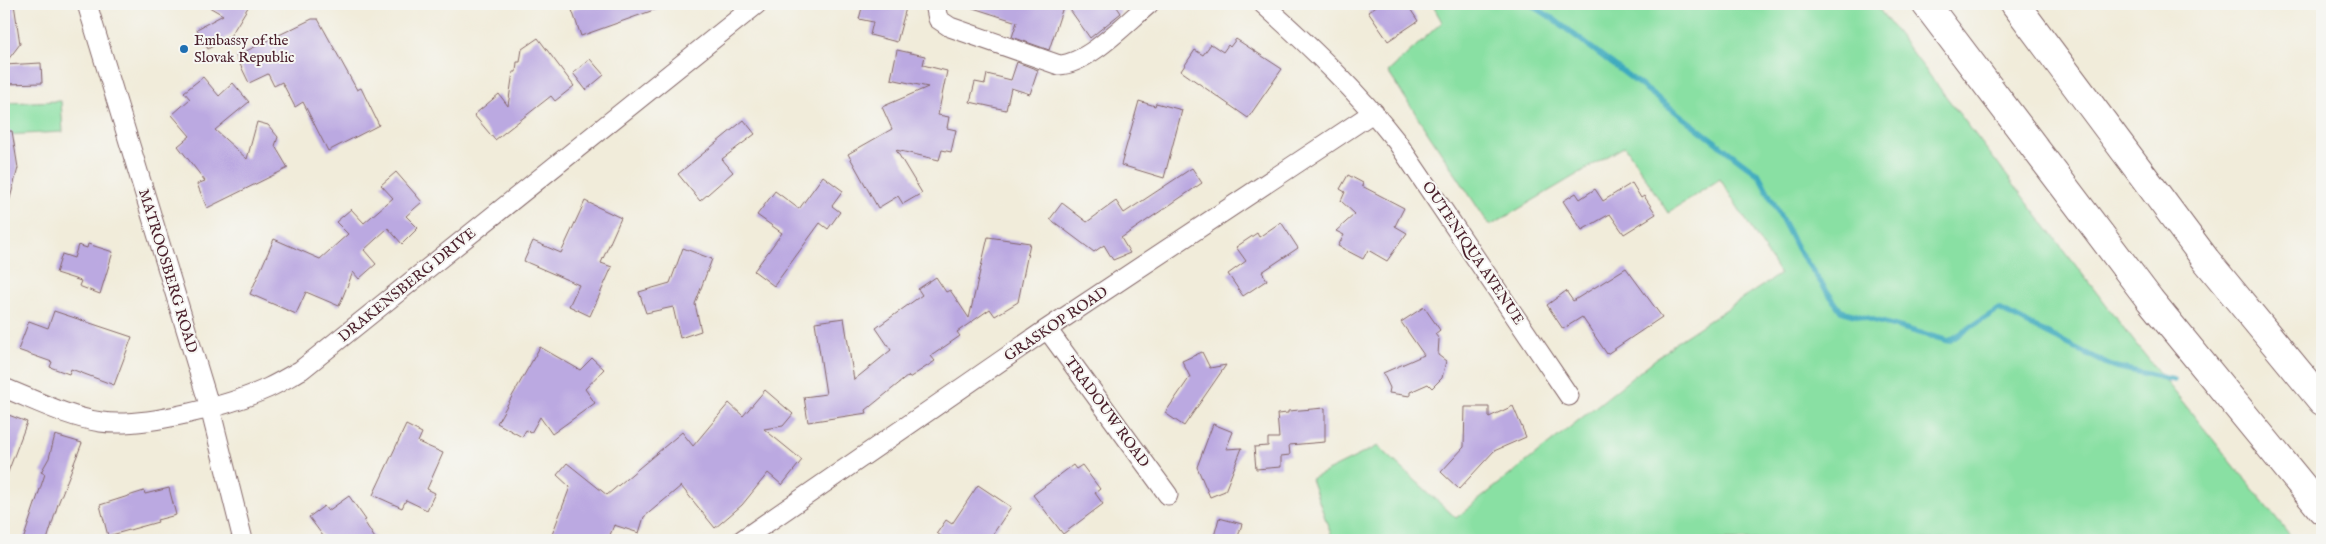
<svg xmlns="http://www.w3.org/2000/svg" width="2326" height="544" font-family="'IM FELL English',serif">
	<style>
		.green { fill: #89e0a3; stroke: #6a8067 }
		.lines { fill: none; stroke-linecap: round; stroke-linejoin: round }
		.stream { stroke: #3eaabe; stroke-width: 5.5 }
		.building { fill: #bba9e1 }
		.street-casing { stroke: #846768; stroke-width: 21 }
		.highway-casing { stroke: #846768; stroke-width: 30 }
		.street { stroke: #fff; stroke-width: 19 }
		.highway { stroke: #fff; stroke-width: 28 }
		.poi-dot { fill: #1f6fb2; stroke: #f6f6f2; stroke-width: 2 }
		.labels { text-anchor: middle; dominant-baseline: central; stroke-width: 4; stroke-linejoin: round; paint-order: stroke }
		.poi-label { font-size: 15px; fill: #4a1f2b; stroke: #f6f6f2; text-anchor: start }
		.street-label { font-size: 15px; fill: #4a1f2b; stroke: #f6f6f2 }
	</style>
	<rect width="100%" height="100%" fill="#f6f6f2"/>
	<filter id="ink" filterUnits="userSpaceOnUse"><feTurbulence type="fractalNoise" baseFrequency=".02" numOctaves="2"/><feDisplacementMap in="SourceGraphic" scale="10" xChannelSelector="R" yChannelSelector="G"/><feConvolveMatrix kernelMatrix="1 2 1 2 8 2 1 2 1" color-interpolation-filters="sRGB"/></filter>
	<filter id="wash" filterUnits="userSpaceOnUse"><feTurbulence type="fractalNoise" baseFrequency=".0096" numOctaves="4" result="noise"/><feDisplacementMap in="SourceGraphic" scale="20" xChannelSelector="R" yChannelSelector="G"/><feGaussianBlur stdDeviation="1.12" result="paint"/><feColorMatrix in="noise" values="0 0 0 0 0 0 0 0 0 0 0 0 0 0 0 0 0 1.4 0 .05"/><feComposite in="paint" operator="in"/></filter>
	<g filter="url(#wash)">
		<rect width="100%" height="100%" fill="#f1ecda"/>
		<path class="green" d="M1432 4H1875L2136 344 2294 540H1333L1311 479 1378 446 1456 518 1678 341 1780 274 1720 179 1668 213 1625 146 1490 226 1388 72 1442 22Z
			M61 101 63 132 4 135V103Z"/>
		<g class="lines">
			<path class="stream" d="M1530 4 1552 18 1759 175 1798 250 1841 311 1949 341 1999 309 2111 366 2174 380"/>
		</g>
		<g id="blocks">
			<path class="building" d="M4 4H14L20 44 4 65 41 63 42 83 5 84 4 66Z
				M204 4H250L231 35 208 49 197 29 223 15Z
				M591 4H665V6L581 36 572 10Z
				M863 4H907L897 42 870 35 873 22 859 19Z
				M970 4H1064L1049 50 1012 37 1017 22 970 7Z
				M1066 4H1115L1121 13 1090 38Z
				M1379 4H1407L1418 21 1388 41 1368 12Z
				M312 19H318L357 90 361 88 379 125 328 151 303 102 295 107 282 82 274 86 268 74 249 83 236 56Z
				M538 38 574 86 555 101 551 96 495 140 474 115 499 94 508 106 513 72H516L517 62H520L522 49Z
				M1236 39 1282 69 1248 118 1181 71 1195 50 1203 55 1211 44 1223 52 1228 45 1230 47Z
				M897 50 925 56 923 65 947 71 938 115 949 117 947 128 956 130 951 152 942 150 939 160 896 150 922 193 903 204 898 196 878 208 848 154 892 129 882 107 928 87 891 79Z
				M590 59 604 75 586 90 573 73Z
				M1017 62 1038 70 1030 94 1011 88 1006 110 970 102 975 82 985 84 987 74 1011 80Z
				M203 77 219 96 233 83 249 102 215 130 247 159 257 122 268 125 278 137 275 146 288 168 207 208 197 184 205 181 178 146 190 136 172 115 190 99 184 92Z
				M1139 101 1155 106 1156 103 1182 110 1164 178 1121 165Z
				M744 120 755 134 722 159 733 172 700 201 678 174Z
				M4 131H12L18 168 8 206 4 205Z
				M1192 168 1202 183 1121 238 1130 253 1113 260 1104 245 1094 252 1050 219 1062 203 1087 222 1116 201 1124 213Z
				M396 172 422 202 406 216 418 228 402 244 388 228 364 250 376 264 359 279 353 272 339 306 306 292 296 314 250 294 274 239 320 259 348 234 336 222 351 209 364 223 393 198 381 185Z
				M1348 175 1363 183 1362 186 1404 208 1395 226 1407 233 1387 261 1368 250 1363 259 1338 246 1344 235 1336 231 1355 214 1341 201 1345 192 1340 189Z
				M823 176 843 191 832 206 840 212 828 229 820 223 774 286 754 271 782 233 757 215 775 191 799 209Z
				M1632 183 1641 198 1644 196 1656 214 1624 234 1610 214 1582 230 1563 201 1576 193 1580 199 1595 189 1603 201Z
				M585 201 621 218 601 263 612 267 590 316 569 306 579 285 524 261 533 241 561 253Z
				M1281 222 1298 248 1262 272 1267 280 1243 296 1228 274 1246 261 1236 247 1257 233 1259 237Z
				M988 237 1030 243 1018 302 995 316 990 309 957 332 960 336 931 356 935 361 909 378 908 376 866 410 867 413 808 422 804 397 826 394 815 322 844 318 854 380 891 350 876 328 922 295 918 289 936 277 946 292 950 290 969 318Z
				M88 244 113 252 100 294 79 286 81 281 56 273 62 254 74 258 78 245 87 248Z
				M683 248 712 259 695 304 701 331 680 338 673 307 646 313 639 292 670 283Z
				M1626 268 1662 317 1607 354 1582 317 1563 329 1547 305 1566 291 1573 301Z
				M1424 307 1440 330 1435 334 1439 339 1438 355 1446 361 1442 378 1432 388 1428 384 1410 392V396L1389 393 1390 388 1383 373 1424 355 1401 322Z
				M54 311 132 337 114 385 71 369 69 374 50 367 52 362 18 350 29 321 48 328Z
				M540 347 580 370 592 358 604 369 585 389 595 403 552 434 540 417 531 433 526 430 522 437 497 423Z
				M1202 352 1210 368 1226 365 1184 426 1165 413 1190 377 1182 361Z
				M765 390 793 414 783 426 764 429 802 460 782 485 768 473 742 505 715 528 681 486 644 517 639 533 614 525 608 540H550L570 487 557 475 567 463 607 495 682 432 693 446 729 403 743 416Z
				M1513 406 1526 437 1494 451 1459 489 1441 472 1464 447 1465 407H1489V417Z
				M1325 408V442L1289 445 1290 455 1281 456V467L1256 469 1254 447 1268 446V438H1279L1277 414 1288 413V411Z
				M6 414 27 422 5 480 4 415 6 416Z
				M1213 424 1233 432 1226 449 1242 448 1225 491 1210 497 1197 467Z
				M406 425 422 433 418 442 443 453 427 489 435 493 427 510 406 500 402 508 373 495Z
				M55 435 82 443 58 504 47 540H23L45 474 41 472 49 458Z
				M1073 465 1076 469 1082 465 1100 489 1095 493 1103 504 1063 534 1033 495Z
				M978 485 1011 507 989 540H941L942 537 937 533 946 520 952 524Z
				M169 488 176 515 157 520 158 522 108 536 100 505 144 491 145 494Z
				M349 496 366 520 364 521 376 540H326L309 517 324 506 328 511Z
				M1219 518 1242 524 1237 540H1213Z"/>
		</g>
	</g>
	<g filter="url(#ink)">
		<use href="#blocks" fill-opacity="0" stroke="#846768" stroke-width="1"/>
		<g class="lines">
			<defs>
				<path id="street" d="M87 4 210 408 243 540
					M935 4 938 19 950 27 1059 65C1088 64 1127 22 1149 4
					M1263 4C1311 47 1357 91 1397 142L1569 396
					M1047 329 1168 495
					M4 388C35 400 67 417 101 422 143 428 228 406 268 388 279 383 290 376 301 370L757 4
					M742 540 1047 329 1374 112"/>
				<path id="highway" d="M1926 4 2150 300 2322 510
					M2015 4 2206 260 2322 401"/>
			</defs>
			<use href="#street" class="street-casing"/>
			<use href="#highway" class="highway-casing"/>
			<use href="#street" class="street"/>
			<use href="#highway" class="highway"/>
		</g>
	</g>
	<circle class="poi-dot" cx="184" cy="49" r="5"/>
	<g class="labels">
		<g class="poi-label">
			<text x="194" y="40">Embassy of the<tspan x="194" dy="17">Slovak Republic</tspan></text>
		</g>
		<g class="street-label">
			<text transform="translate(1473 253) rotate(56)">OUTENIQUA AVENUE</text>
			<text transform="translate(168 271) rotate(73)">MATROOSBERG ROAD</text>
			<text transform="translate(407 285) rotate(-39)">DRAKENSBERG DRIVE</text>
			<text transform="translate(1056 324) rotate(-34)">GRASKOP ROAD</text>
			<text transform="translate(1107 412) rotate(54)">TRADOUW ROAD</text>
		</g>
	</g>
	<rect width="2326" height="544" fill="none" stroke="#f6f6f2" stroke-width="20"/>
</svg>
